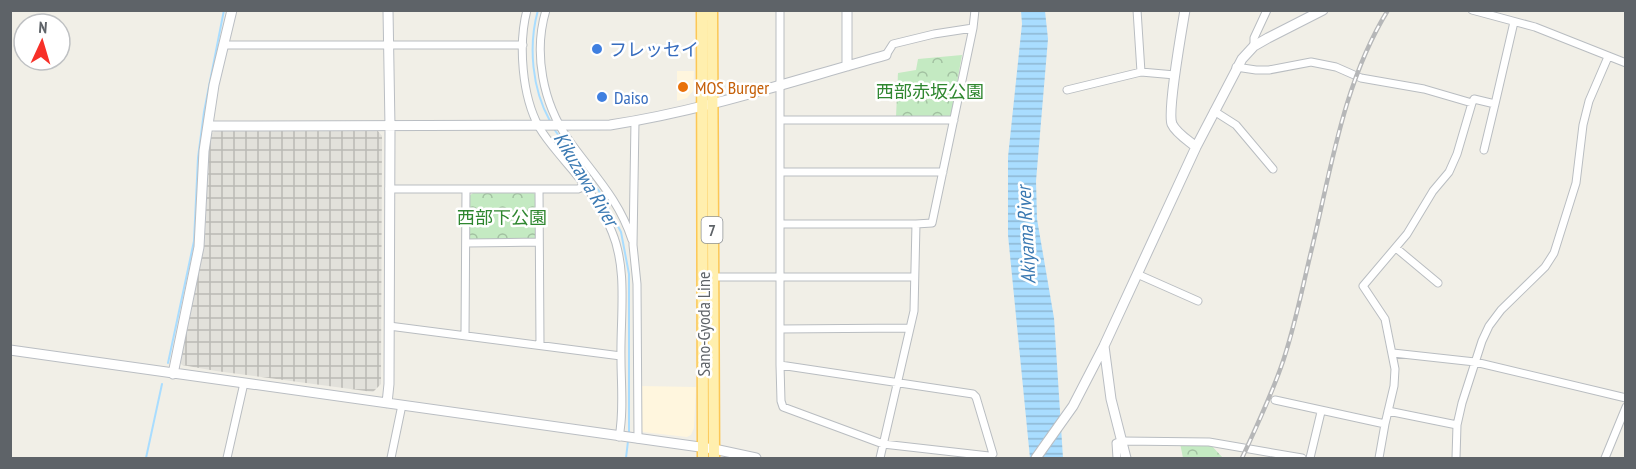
<svg xmlns="http://www.w3.org/2000/svg" width="1636" height="469" font-family="'PT Sans Narrow','Noto Sans JP',sans-serif">
	<style>
		.commercial { fill: #fff6de }
		.industrial { fill: url(#industrial-grid) }
		.park { fill: url(#park-crowns) }
		.water { fill: url(#water-rules) }
		.lines { fill: none; stroke-linecap: round; stroke-linejoin: round }
		.stream { stroke: #a9ddff; stroke-width: 2 }
		.street-casing { stroke: #b9bdc1; stroke-width: 9 }
		.secondary-casing { stroke: #babec3; stroke-width: 11 }
		.primary-casing { stroke: #fcc755; stroke-width: 13 }
		.street { stroke: #fff; stroke-width: 7 }
		.secondary { stroke: #fff; stroke-width: 9 }
		.primary { stroke: #ffefae; stroke-width: 10 }
		.rail-casing { stroke: #b6b7b8; stroke-width: 4.5 }
		.rail { stroke: #fff; stroke-width: 2; stroke-dasharray: 7; stroke-linecap: butt }
		.shop-dot { fill: #3f7fe0; stroke: #fff; stroke-width: 2 }
		.food-dot { fill: #e8710a; stroke: #fff; stroke-width: 2 }
		.labels { text-anchor: middle; dominant-baseline: central; stroke-width: 5; stroke-linejoin: round; paint-order: stroke }
		.shield { fill: #fff; stroke: #8e9295; stroke-width: 1.5 }
		.shield-label { font-size: 16px; font-weight: bold; fill: #5e6368 }
		.shop-label { font-size: 18px; fill: #366cbe; stroke: #fff; text-anchor: start }
		.food-label { font-size: 18px; fill: #c56008; stroke: #fff; text-anchor: start }
		.park-label { font-size: 18px; fill: #2f8730; stroke: #fff }
		.street-label { font-size: 18px; fill: #5e6368; stroke: #fff }
		.water-label { font-size: 20px; font-style: italic; fill: #3a79b2; stroke: #fff }
	</style>
	<defs>
		<pattern id="industrial-grid" width="8" height="8" patternUnits="userSpaceOnUse" patternTransform="scale(1.5)"><rect width="8" height="8" fill="#e2e1db"/><path d="M0 4h8M4 0v8" fill="none" stroke="#babab5"/></pattern>
		<pattern id="park-crowns" width="20" height="18" patternUnits="userSpaceOnUse" patternTransform="scale(1.5)"><rect width="20" height="18" fill="#c4eac2"/><path d="M2 6a3 3 0 1 1 6 0M12 15a3 3 0 1 1 6 0" fill="none" stroke="#a2c1a1"/></pattern>
		<pattern id="water-rules" width="6" height="5" patternUnits="userSpaceOnUse" patternTransform="scale(1.5)"><rect width="6" height="5" fill="#a9ddff"/><path d="M0 2.5h6" fill="none" stroke="#8db7d2"/></pattern>
	</defs>
	<rect width="100%" height="100%" fill="#f1efe7"/>
	<path class="commercial" d="M677 71H694L693 91 687 98 677 101Z
		M639 386 696 387 694 428 691 435 687 437 643 432 640 427Z"/>
	<path class="industrial" d="M215 131H378L382 136 381 384 373 392 216 371 182 365 179 361 205 236 208 153 211 134Z"/>
	<path class="park" d="M962 55 951 116 896 117 898 73 916 70 918 59Z
		M532 192 536 195V238L534 240 472 241 469 239V196L473 193Z
		M1180 443 1210 444 1223 458H1183Z"/>
	<path class="water" d="M1021 11H1045L1048 39 1036 181 1037 219 1054 318 1063 458H1030L1008 235V157L1022 24Z"/>
	<g class="lines">
		<path class="stream" d="M538 10C528 46 532 89 550 121
			M554 129 599 191 621 232 629 274V435
			M168 363 194 241 198 158 204 112 224 10
			M146 458 162 384
			M626 458 628 441"/>
		<defs>
			<path id="street" d="M527 10C518 44 522 96 539 127 546 139 555 149 564 160 583 182 601 204 612 232 628 270 620 318 621 359 621 384 624 412 619 437
				M546 10C533 53 543 103 568 139 592 173 619 199 632 240
				M780 10V365L781 401 783 407 883 444 989 456 993 454 976 397 973 394 780 365
				M1137 10 1141 72
				M1472 10 1535 27 1626 63
				M224 45H523
				M1254 46V38L1267 10
				M886 55 893 44 934 34 973 28 975 10
				M1236 67 1256 70H1269L1311 62 1336 67 1361 78 1424 89 1472 103 1474 99 1495 104 1514 22
				M1067 90 1141 72 1175 75
				M1214 111 1236 125 1273 169
				M780 120H954
				M635 121 633 245 637 284 638 439
				M1484 150 1495 104
				M780 172H943
				M389 189H578L585 186
				M539 189 540 345
				M780 224H916
				M466 243 539 242
				M1396 248 1438 283
				M1137 274 1198 301
				M710 277H914
				M389 326 621 356
				M780 329 910 328
				M465 335 466 190
				M1393 353 1475 362 1626 398
				M1275 400 1385 424
				M1388 411 1457 425
				M227 458 244 383
				M391 458 402 405
				M880 458 914 311 916 224 932 223 973 28
				M1117 458 1116 443 1122 441 1209 442 1302 458
				M1310 458 1321 412
				M1379 458 1385 424 1394 386 1395 369 1385 319 1363 286 1407 234 1433 191 1449 172 1457 154 1472 103
				M1456 458 1457 425 1462 403 1482 341 1489 326 1501 310 1545 267 1554 253 1576 183 1583 125 1589 101 1608 57
				M1605 458 1626 407"/>
			<path id="secondary" d="M847 10V66
				M1185 10C1182 28 1167 112 1172 124 1176 133 1189 141 1196 147
				M209 126 610 125C703 111 795 80 886 55
				M1104 346 1111 399 1126 458
				M10 350 714 449 756 458
				M173 374 199 247 204 151 214 85 232 10
				M387 403 389 384 390 127 388 10
				M1036 458 1073 406 1104 346 1196 147 1242 59 1254 46 1268 38 1323 10"/>
			<path id="primary" d="M702 10 703 458
				M712 10 714 458"/>
		</defs>
		<use href="#street" class="street-casing"/>
		<use href="#secondary" class="secondary-casing"/>
		<use href="#primary" class="primary-casing"/>
		<use href="#street" class="street"/>
		<use href="#secondary" class="secondary"/>
		<use href="#primary" class="primary"/>
		<defs>
			<path id="rail" d="M1242 458C1256 428 1270 398 1281 367 1294 331 1302 289 1311 252 1331 170 1343 83 1388 10"/>
		</defs>
		<use href="#rail" class="rail-casing"/>
		<use href="#rail" class="rail"/>
	</g>
	<g class="shop-dot">
		<circle cx="597" cy="49" r="6"/>
		<circle cx="602" cy="97" r="6"/>
	</g>
	<circle class="food-dot" cx="683" cy="87" r="6"/>
	<g class="labels">
		<rect class="shield" x="701.5" y="217" width="21" height="26" rx="4.5"/>
		<g class="shield-label">
			<text x="712" y="230">7</text>
		</g>
		<g class="shop-label">
			<text x="609" y="49">フレッセイ</text>
			<text x="614" y="97">Daiso</text>
		</g>
		<g class="food-label">
			<text x="695" y="87">MOS Burger</text>
		</g>
		<g class="park-label">
			<text x="930" y="91">西部赤坂公園</text>
			<text x="502" y="217">西部下公園</text>
		</g>
		<g class="street-label">
			<text transform="translate(703 324) rotate(-90)">Sano-Gyoda Line</text>
		</g>
		<g class="water-label">
			<text transform="translate(586 179) rotate(59)">Kikuzawa River</text>
			<text transform="translate(1026 235) rotate(-93)">Akiyama River</text>
		</g>
	</g>
	<rect width="1636" height="469" fill="none" stroke="#5e6368" stroke-width="24"/>
	<g transform="translate(42 42) rotate(4)"><circle r="28" fill="#ffffff" stroke="#bfc1c3" stroke-width="1.5"/>
	<path d="M0-4.5L10 22L0 15L-10 22Z" fill="#f73028"/>
	<text y="-9" font-size="16" font-weight="bold" text-anchor="middle" fill="#5e6368">N</text>
	</g>
</svg>
